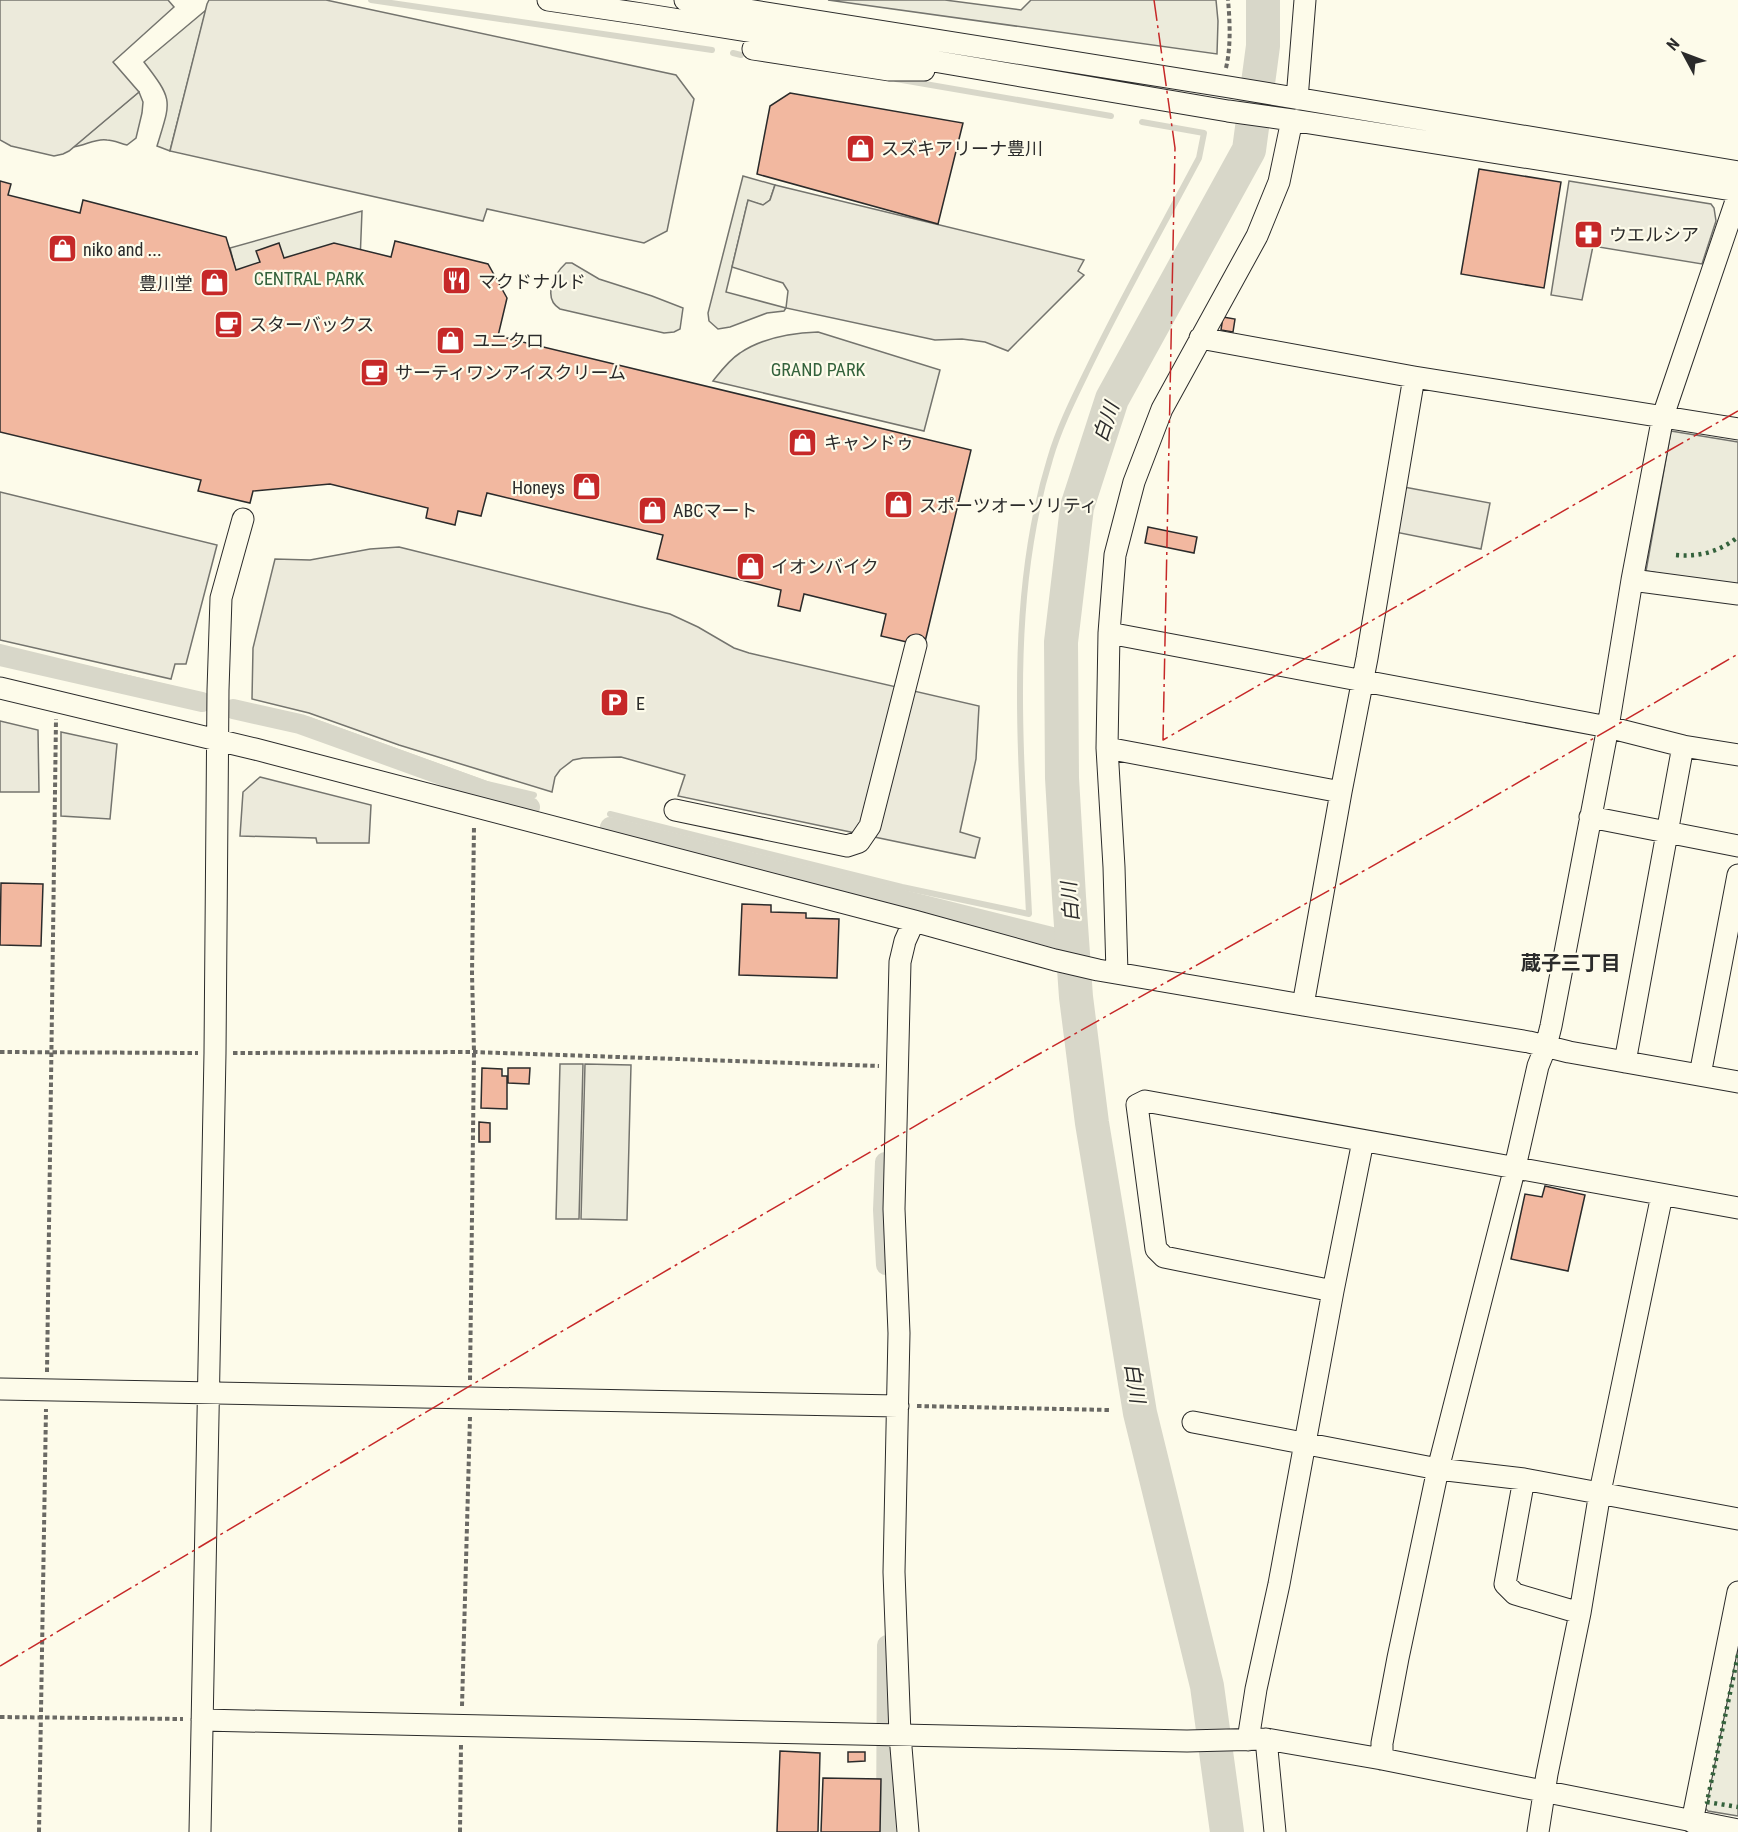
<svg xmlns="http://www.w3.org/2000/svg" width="1738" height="1832" font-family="'Roboto Condensed','Noto Sans JP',sans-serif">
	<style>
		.green { fill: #ecebdb; stroke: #74746e; stroke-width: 1.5 }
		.parking { fill: #eceadb; stroke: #74746e; stroke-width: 1.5 }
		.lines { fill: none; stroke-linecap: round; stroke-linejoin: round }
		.stream { stroke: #d8d7c9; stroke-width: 6 }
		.canal { stroke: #d8d7c9; stroke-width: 20 }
		.river { stroke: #d8d7c9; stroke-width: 34 }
		.building { fill: #f2b8a0; stroke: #2b2b2b; stroke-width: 1.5 }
		.minor-casing { stroke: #2b2b2b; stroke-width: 23 }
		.path { stroke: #6a6964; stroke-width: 4; stroke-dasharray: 4.5 3; stroke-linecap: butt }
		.minor { stroke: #fdfbea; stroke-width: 21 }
		.hedge { stroke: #34623c; stroke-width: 4.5; stroke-dasharray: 3 4.5; stroke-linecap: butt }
		.power { stroke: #c62828; stroke-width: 1.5; stroke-dasharray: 21 4.5 3 4.5; stroke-linecap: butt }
		.labels { text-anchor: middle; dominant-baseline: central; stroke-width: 4.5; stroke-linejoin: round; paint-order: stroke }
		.poi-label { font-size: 18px; fill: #2b2b2b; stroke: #fdfbea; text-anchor: start }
		.park-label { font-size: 18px; fill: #34623c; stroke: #fdfbea }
		.water-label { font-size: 20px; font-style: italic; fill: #2b2b2b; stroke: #fdfbea }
		.neighbourhood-label { font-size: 20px; font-weight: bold; fill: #2b2b2b; stroke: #fdfbea }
	</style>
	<rect width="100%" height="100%" fill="#fdfbea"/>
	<path class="green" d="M828 0H945L1021 10 1031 0H1216L1218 21 1217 54Z
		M206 10 170 151 157 146C171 100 174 101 144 62Z
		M139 92 143 102 142 113 136 138 127 145C121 144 114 140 107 140 95 138 85 146 73 147Z
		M743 176 775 185 770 200 763 205 748 201 726 292 786 308 784 311 767 313 730 327 718 329 709 321 708 313Z
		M362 211 357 338 247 316 230 248Z
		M566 263H572L599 279 652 296 683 308 680 329 674 332 664 333 560 309C542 298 554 274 566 263Z
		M818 332 940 370 924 431 713 381C721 371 729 360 740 353 762 338 792 333 818 332Z
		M1671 431 1738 442V587L1646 571Z
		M560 1064H583L579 1219H556Z
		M585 1064 631 1065 627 1220 581 1219Z
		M1738 1650V1816L1708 1811 1703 1806 1733 1654Z"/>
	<path class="parking" d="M0 0H168L174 7 113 62 139 92 69 151 63 154 54 156 11 146 0 140Z
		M209 0H326L676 75 694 99 667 231 644 243 487 209 483 221 170 151 207 4Z
		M1569 181 1711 204 1714 208 1716 221 1702 264 1593 246 1582 300 1551 295Z
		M775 185 1084 260 1078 271 1084 275 1008 351 985 342 962 339 935 340 786 308 788 291 783 283 732 267 748 200 763 205 770 200Z
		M1404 487 1490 503 1481 549 1395 532Z
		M0 492 217 545 186 664H175L171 679 0 640Z
		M399 547 670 614 698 627 734 648 749 653 979 706 976 759 960 832 980 838 975 858 678 796 685 775 621 757 583 758 573 760 560 770 555 777 552 792 399 745 309 713 252 699 253 648 275 559 310 560 370 549Z
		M0 721 38 730 39 792H0Z
		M61 732 117 744 110 819 61 816Z
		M260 777 371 805 369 843H317L316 838 240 836 243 792Z"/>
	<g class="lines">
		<path class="stream" d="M371 0 712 50
			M733 53 741 55
			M896 79 1111 116
			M0 647 202 696
			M233 703 310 720 487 784 534 795
			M610 814 902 887 1029 914C1022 764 1005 605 1050 459 1059 427 1077 392 1091 363 1125 293 1163 226 1199 158L1204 133 1142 122"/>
		<path class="canal" d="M0 656 202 702
			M233 709 300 724 530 807
			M610 827 1072 942
			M885 1162 883 1210 886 1265
			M886 1832 887 1645"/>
		<path class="river" d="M1227 1832 1207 1686 1140 1413 1092 1123 1076 997 1069 897 1062 778 1061 642 1077 507 1112 399 1249 150 1263 46V0"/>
	</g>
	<path class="building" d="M790 93 963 123 938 224 757 174 770 106Z
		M1479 169 1561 182 1544 288 1461 274Z
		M0 181 11 184 8 195 80 213 83 200 226 237 236 270 260 262 256 251 279 243 284 258 334 243 391 257 395 241 488 264 507 298 498 336 971 450 924 646 881 636 886 614 804 594 800 611 778 606 781 590 657 559 663 535 487 493 481 516 458 511 455 525 426 518 428 508 330 484 253 491 250 503 198 491 201 480 0 432Z
		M1223 317 1235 319 1233 332 1221 330Z
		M1148 527 1197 537 1194 553 1145 543Z
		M1 883 43 884 41 946 0 945Z
		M742 904 771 905V912L806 913V918L839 919 837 978 739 975Z
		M482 1068 502 1069V1076H507V1109L481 1108Z
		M508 1068H530L529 1084 508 1083Z
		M479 1122 490 1123V1142H479Z
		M1545 1186 1585 1195 1568 1271 1511 1259 1525 1194 1542 1197Z
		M780 1751 820 1753 818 1832H777Z
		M848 1752H865V1761L848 1762Z
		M823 1778 881 1779 880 1832H821Z"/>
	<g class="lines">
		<defs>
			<path id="minor" d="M548 0 642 14 910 57 1228 111 1292 120 1738 191
				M685 0 1229 87 1738 172
				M753 49 889 70H924
				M1297 99 1305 0
				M1200 338 1414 377 1738 429
				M1632 580 1738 594
				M1109 633 1608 727 1683 746 1625 1062
				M0 688 255 749 914 921 1055 960 1098 970 1303 1005 1529 1042 1569 1052 1738 1082
				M1683 746 1738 755
				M1107 748 1341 792
				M675 810 847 846 859 842 870 826 916 645
				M1590 817 1738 846
				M1117 973 1114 867 1107 748 1109 633 1115 555 1134 482 1162 409 1257 236 1279 182 1292 120
				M1303 1005 1341 792 1367 658 1414 377
				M1700 1075 1738 875
				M1333 1291 1164 1257 1156 1249 1137 1105 1145 1101 1738 1208
				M0 1389 898 1406
				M1193 1422 1438 1469 1524 1479 1738 1519
				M1524 1479 1505 1584 1515 1594 1580 1613
				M202 1720 1187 1741 1266 1739 1382 1759 1738 1830
				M1266 1739 1275 1832
				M1248 1740 1256 1689 1279 1584 1333 1291 1363 1141
				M1382 1759V1743L1398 1658 1438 1469 1515 1167 1538 1066 1546 1046 1551 1026 1608 727 1632 580 1663 416 1738 195
				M1692 1822 1738 1592
				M200 1832 215 1053 218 690 221 598 243 519
				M908 1832 900 1735 894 1572 899 1333 894 1209 900 962 905 941 914 921
				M1538 1832 1547 1774 1580 1613 1600 1492 1662 1195"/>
		</defs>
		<use href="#minor" class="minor-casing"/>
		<path class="path" d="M1226 68C1231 47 1230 22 1228 0
			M0 1052 198 1053
			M233 1053 474 1052 879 1066
			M47 1372 56 719
			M470 1380 474 1052 472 974 474 826
			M917 1406 1109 1410
			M462 1706 470 1417
			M0 1717 183 1719
			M39 1832 46 1409
			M460 1832 461 1744"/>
		<use href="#minor" class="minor"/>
		<path class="hedge" d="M1676 555C1699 557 1719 552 1738 537
			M1738 1655 1707 1802 1738 1807"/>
		<path class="power" d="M1154 0 1175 148 1163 740 1738 411
			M0 1666 547 1340 1032 1058 1454 820 1738 654"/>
	</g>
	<defs>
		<symbol id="shop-square" viewBox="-11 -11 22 22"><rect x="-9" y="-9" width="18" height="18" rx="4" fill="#c62828" stroke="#fdfbea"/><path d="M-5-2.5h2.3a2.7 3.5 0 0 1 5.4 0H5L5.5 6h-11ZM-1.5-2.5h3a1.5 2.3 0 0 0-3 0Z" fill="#fff"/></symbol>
		<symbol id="pharmacy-square" viewBox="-11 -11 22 22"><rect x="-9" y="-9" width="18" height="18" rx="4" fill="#c62828" stroke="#fdfbea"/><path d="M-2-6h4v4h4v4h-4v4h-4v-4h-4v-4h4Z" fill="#fff"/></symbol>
		<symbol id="restaurant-square" viewBox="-11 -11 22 22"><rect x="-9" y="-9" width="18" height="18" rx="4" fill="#c62828" stroke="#fdfbea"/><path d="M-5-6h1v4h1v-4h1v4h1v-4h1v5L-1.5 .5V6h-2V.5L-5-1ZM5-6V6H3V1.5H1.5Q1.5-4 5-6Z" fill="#fff"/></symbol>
		<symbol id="cafe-square" viewBox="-11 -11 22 22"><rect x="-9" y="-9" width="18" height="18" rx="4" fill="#c62828" stroke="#fdfbea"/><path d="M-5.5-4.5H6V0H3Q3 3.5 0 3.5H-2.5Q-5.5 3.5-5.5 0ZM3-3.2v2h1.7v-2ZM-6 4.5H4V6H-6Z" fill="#fff"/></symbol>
		<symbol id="parking-square" viewBox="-11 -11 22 22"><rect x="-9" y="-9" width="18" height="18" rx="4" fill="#c62828" stroke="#fdfbea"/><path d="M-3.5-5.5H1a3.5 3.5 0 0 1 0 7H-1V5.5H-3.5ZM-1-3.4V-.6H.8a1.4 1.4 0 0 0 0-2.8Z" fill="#fff"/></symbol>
	</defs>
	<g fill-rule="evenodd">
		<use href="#shop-square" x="844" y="132" width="33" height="33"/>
		<use href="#pharmacy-square" x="1572" y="218" width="33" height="33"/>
		<use href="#shop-square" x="46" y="232" width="33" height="33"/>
		<use href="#restaurant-square" x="440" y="264" width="33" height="33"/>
		<use href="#shop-square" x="198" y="266" width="33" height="33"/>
		<use href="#cafe-square" x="212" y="308" width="33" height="33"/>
		<use href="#shop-square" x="434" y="324" width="33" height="33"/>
		<use href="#cafe-square" x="358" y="356" width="33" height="33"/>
		<use href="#shop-square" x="786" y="426" width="33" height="33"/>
		<use href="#shop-square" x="570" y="470" width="33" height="33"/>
		<use href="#shop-square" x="882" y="488" width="33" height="33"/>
		<use href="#shop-square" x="636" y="494" width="33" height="33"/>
		<use href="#shop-square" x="734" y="550" width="33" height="33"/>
		<use href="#parking-square" x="598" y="686" width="33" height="33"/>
	</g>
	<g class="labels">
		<g class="poi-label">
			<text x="881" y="148">スズキアリーナ豊川</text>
			<text x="1609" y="234">ウエルシア</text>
			<text x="83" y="249">niko and ...</text>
			<text x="478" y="281">マクドナルド</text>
			<text x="193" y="283" text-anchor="end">豊川堂</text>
			<text x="249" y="324">スターバックス</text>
			<text x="472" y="340">ユニクロ</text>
			<text x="395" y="372">サーティワンアイスクリーム</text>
			<text x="824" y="442">キャンドゥ</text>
			<text x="565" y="487" text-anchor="end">Honeys</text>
			<text x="919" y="505">スポーツオーソリティ</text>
			<text x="673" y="510">ABCマート</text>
			<text x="771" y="566">イオンバイク</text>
			<text x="636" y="703">E</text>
		</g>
		<g class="park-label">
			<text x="309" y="278">CENTRAL PARK</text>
			<text x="818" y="369">GRAND PARK</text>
		</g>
		<g class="water-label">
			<text transform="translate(1106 422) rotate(-71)">白川</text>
			<text transform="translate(1070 902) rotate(-94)">白川</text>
			<text transform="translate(1135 1383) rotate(81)">白川</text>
		</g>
		<g class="neighbourhood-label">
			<text x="1571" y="963">蔵子三丁目</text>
		</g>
	</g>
	<g transform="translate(1684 54) rotate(311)" stroke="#fdfbea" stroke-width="4.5" paint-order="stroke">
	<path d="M0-4.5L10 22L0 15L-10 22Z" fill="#2b2b2b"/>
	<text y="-9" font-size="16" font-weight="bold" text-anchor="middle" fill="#2b2b2b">N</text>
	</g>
</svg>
